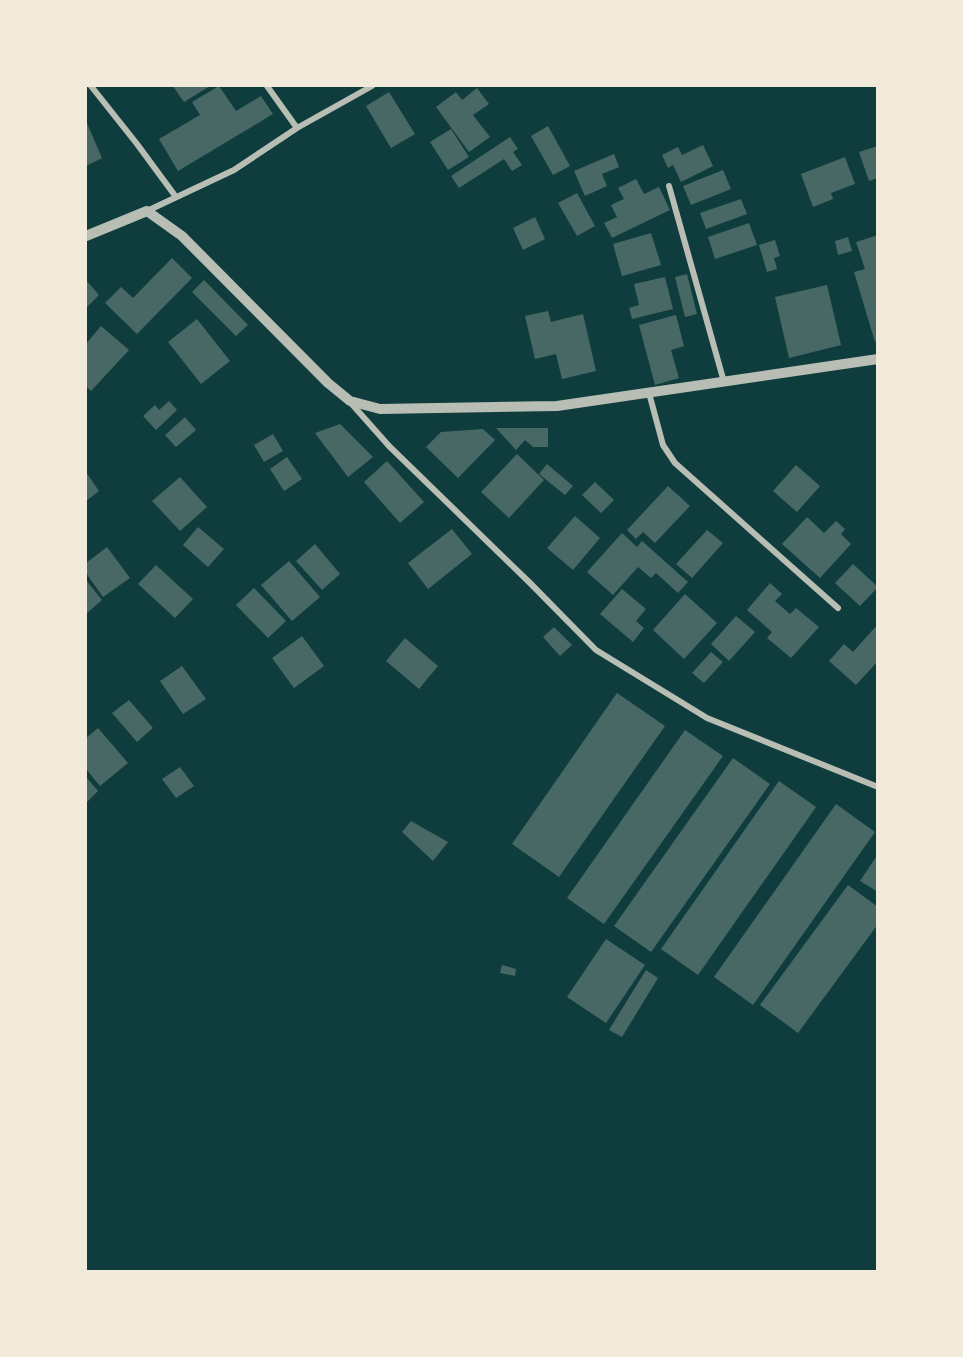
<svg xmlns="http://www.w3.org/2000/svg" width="963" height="1357" font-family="Karla,sans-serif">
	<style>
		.building { fill: #486865 }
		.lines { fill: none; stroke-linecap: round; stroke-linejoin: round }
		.minor { stroke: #b8beb3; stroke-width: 6 }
		.tertiary { stroke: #b8beb3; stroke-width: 10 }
	</style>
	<rect width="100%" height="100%" fill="#0f3d3e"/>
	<path class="building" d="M173 86H210L184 102Z
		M219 86 236 111 261 96 273 114 178 171 159 139 200 115 192 102Z
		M477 88 489 104 473 115 490 137 469 152 436 107 456 92 462 100Z
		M389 92 415 134 391 148 366 106Z
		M86 121 102 158 86 166Z
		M548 126 570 166 553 175 531 136Z
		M451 129 469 157 448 170 430 142Z
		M510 137 518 149 513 152 522 165 512 171 504 159 459 188 451 176Z
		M703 145 713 166 681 182 673 165 668 168 662 155 678 147 682 155Z
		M878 146V178L869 181 859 152Z
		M614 154 619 167 602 174 607 186 585 196 574 171Z
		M845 157 855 184 831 193 833 199 813 207 801 174Z
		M723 170 731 189 691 205 683 186Z
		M636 179 644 194 659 187 670 210 612 238 604 223 617 217 611 205 624 199 618 188Z
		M577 193 595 226 577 236 558 203Z
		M741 199 747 214 706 229 700 213Z
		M535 217 545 239 523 250 513 228Z
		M749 223 757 245 715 259 708 237Z
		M651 233 661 265 622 276 613 244Z
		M878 235V341L875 342 854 272 865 269 856 242Z
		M848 237 852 251 838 255 835 241Z
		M775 240 780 256 774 258 777 269 767 272 759 245Z
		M172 258 192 278 137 334 105 303 121 287 133 298Z
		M687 274 697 314 685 317 675 277Z
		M665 277 673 309 632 319 629 308 639 305 634 284Z
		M86 280 99 295 86 308Z
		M204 280 248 325 236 336 192 292Z
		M827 285 841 345 789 358 775 297Z
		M548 311 551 322 583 314 596 371 562 379 556 354 535 359 525 316Z
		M676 315 684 346 671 350 679 378 655 385 639 325Z
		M197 319 230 361 201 384 168 342Z
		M101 326 129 350 91 391 86 386V344Z
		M169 401 177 410 156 430 143 416 155 405 159 410Z
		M185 417 196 430 176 447 165 435Z
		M340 424 373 457 348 477 315 433Z
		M496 428H548V447H533L525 440 516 450Z
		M483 429 495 440 458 478 426 447 441 432Z
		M273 434 283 451 264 462 254 445Z
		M517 454 544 480 509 518 481 492Z
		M287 457 302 479 284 491 270 469Z
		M387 461 424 502 400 523 364 482Z
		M547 464 573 486 565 495 539 474Z
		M796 465 820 486 797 512 773 491Z
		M86 472 99 491 86 501Z
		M180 477 207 507 180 531 152 501Z
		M595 482 614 500 601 513 582 495Z
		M668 486 690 506 655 543 643 532 636 539 627 530Z
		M575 516 600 538 573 570 547 548Z
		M807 517 824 533 836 521 845 529 841 534 851 544 820 578 782 544Z
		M198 527 224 549 208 567 183 545Z
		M452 529 472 554 428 589 408 563Z
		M707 530 723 543 692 578 676 564Z
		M622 533 637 547 642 541 688 582 678 593 656 573 651 578 638 567 613 595 587 572Z
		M315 544 340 574 322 590 296 561Z
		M107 547 130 578 103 597 86 573V563Z
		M289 561 320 597 292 621 261 585Z
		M853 564 878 587 860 606 835 583Z
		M156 565 193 599 175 618 138 584Z
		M86 580 102 600 86 614Z
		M770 583 782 594 775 601 790 614 796 608 819 627 791 658 767 638 772 632 747 610Z
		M254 588 286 621 268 638 236 605Z
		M622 589 646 609 636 621 644 628 633 642 600 614Z
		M685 594 717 623 684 659 653 630Z
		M736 616 755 632 729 661 711 644Z
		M878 624V661L856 685 829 661 844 644 853 652Z
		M554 627 572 645 560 656 543 637Z
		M302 636 324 666 294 688 272 658Z
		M405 638 438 666 419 689 386 661Z
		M711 652 723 662 704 683 692 673Z
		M182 666 206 699 183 714 160 681Z
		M617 693 665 726 559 877 512 844Z
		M129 700 153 728 137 742 112 713Z
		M98 728 128 763 100 786 86 769V738Z
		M685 730 723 756 604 924 567 898Z
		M733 758 770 784 651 952 614 926Z
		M180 767 194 786 176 798 162 779Z
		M86 777 98 791 86 803Z
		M779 781 816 807 698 975 661 949Z
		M836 804 875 832 753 1005 714 977Z
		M411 821 448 842 433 861 402 832Z
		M878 854V892L860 881Z
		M848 885 878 907V924L798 1033 760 1005Z
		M606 939 645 965 606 1023 567 997Z
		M502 965 516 969 515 976 500 973Z
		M646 970 658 978 622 1037 609 1030Z"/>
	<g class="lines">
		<path class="minor" d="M91 86 137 144 176 197
			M267 86 297 128
			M669 186 724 382
			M147 211 234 170 297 128 372 86
			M649 393 663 445 675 463 838 608
			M350 402 389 446 530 583 596 650 707 718 878 787"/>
		<path class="tertiary" d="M86 236 147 211 182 236 328 383 350 401 380 409 557 406 878 359"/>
	</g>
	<rect width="963" height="1357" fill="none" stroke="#f1e9da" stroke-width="174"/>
</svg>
